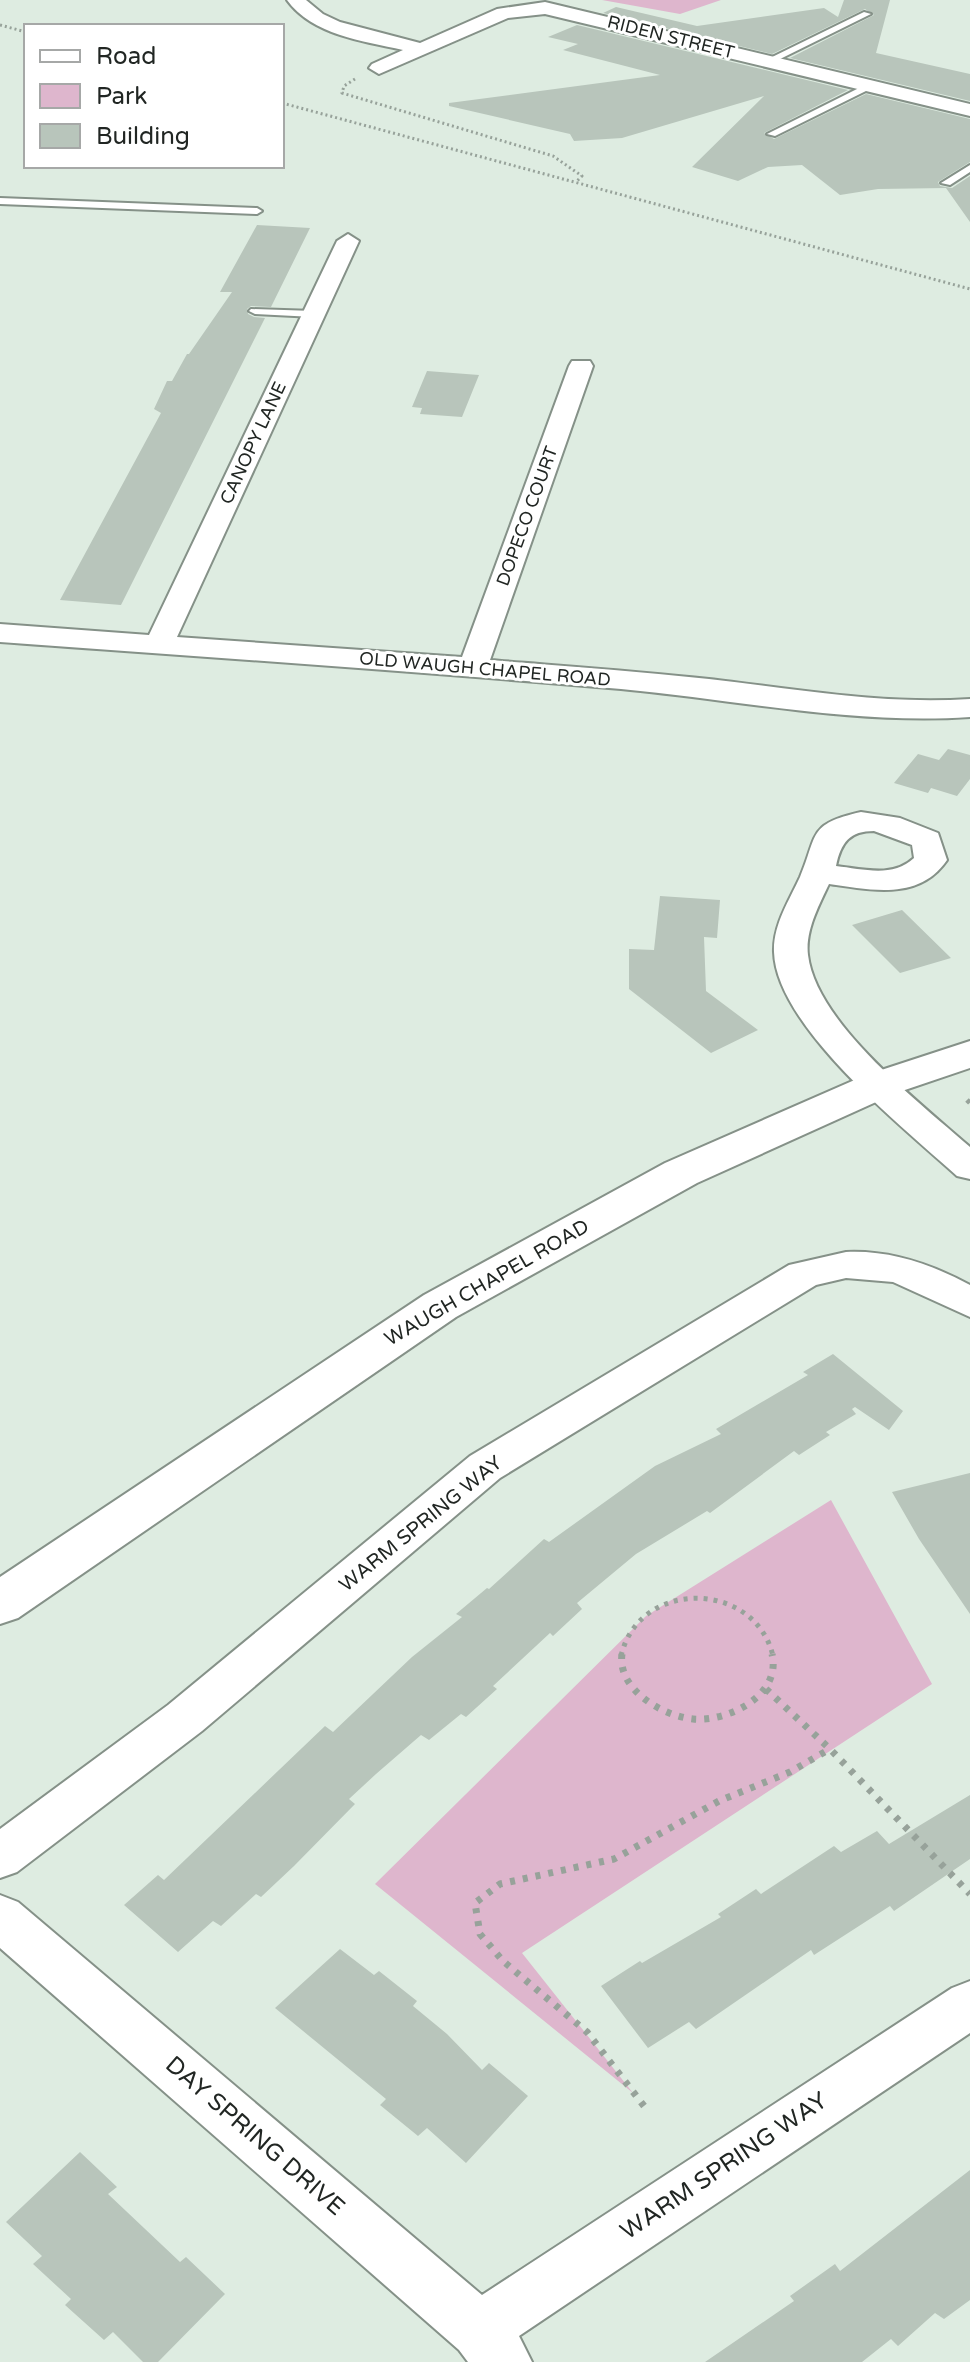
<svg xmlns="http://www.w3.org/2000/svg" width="970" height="2362" font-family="'Varela Round',sans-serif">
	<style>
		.green { fill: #deb6cd }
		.building { fill: #b8c5bb }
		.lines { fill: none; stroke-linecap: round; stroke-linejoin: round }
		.service-casing { stroke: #859188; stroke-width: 4 }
		.minor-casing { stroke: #859188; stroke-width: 4 }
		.secondary-casing { stroke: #859188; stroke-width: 4 }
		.path-far2 { stroke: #97a29a; stroke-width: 3; stroke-dasharray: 2 3; stroke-linecap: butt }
		.path-far1 { stroke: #97a29a; stroke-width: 5; stroke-dasharray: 4 6; stroke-linecap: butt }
		.path { stroke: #97a29a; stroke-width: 7; stroke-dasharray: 5 8; stroke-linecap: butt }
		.service { fill: #fff; fill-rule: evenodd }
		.minor { fill: #fff; fill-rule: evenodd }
		.secondary { fill: #fff; fill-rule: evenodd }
		.labels { text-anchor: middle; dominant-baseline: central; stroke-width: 6; stroke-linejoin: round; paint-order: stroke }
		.far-street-label { font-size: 18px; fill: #212623; stroke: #fff }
		.street-label { font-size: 20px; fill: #212623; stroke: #fff }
		.near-street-label { font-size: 24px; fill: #212623; stroke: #fff }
	</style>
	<rect width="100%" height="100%" fill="#deece1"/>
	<path class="green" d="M602 0H721L680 14Z
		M831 1500 932 1684 522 1953 633 2093 375 1884 646 1616Z"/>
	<path class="building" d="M844 0H890L876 53 970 74V101L790 58 874 15 865 9 772 54 603 13 616 7 697 26 824 8 838 17Z
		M577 25 848 90 764 133 774 139 866 94 970 119V162L938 182 940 186 952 188 970 176V222L946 188 878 189 840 195 802 165 768 167 738 181 692 167 764 96 622 138 574 141 570 134 449 106V103L660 75 563 50 578 44 548 37Z
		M257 225 310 228 271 307 251 306 247 309 248 314 254 317 265 318 121 605 60 600 161 413 154 409 167 381H172L187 354H189L232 292H220Z
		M427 371 479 375 462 417 420 414 422 408 412 407Z
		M948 749 970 755V779L957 796 931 788 928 793 894 783 918 754 939 760Z
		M660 896 720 900 717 938 704 937 706 991 758 1030 711 1053 629 989V949L654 950Z
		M902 910 951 958 900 973 852 925Z
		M833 1354 903 1411 889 1430 855 1407 852 1409 856 1414 826 1432 830 1435 799 1455 794 1451 710 1513 707 1511 636 1554 577 1603 582 1609 553 1636 550 1633 493 1686 497 1689 466 1717 461 1714 429 1740 421 1735 376 1774 349 1799 355 1804 294 1866 261 1897 256 1894 221 1926 213 1921 178 1952 124 1905 158 1875 164 1880 325 1726 333 1732 412 1657 462 1617 456 1614 487 1588 489 1589 544 1539 549 1542 655 1466 721 1434 716 1429 808 1375 803 1372Z
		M970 1473V1614L919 1539 892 1492Z
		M970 1795V1859L894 1911 890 1906 814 1955 811 1950 696 2029 689 2022 648 2048 601 1986 640 1961 642 1963 721 1917 718 1914 756 1889 761 1894 834 1846 841 1852 877 1831 889 1844Z
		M340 1949 374 1975 379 1971 417 2001 413 2006 447 2034 482 2070 489 2063 528 2096 466 2163 427 2128 418 2136 380 2105 386 2099 275 2008Z
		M80 2152 117 2187 108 2194 180 2262 186 2257 225 2294 158 2362H143L113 2332 104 2340 65 2305 71 2299 33 2264 42 2256 6 2222Z
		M970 2170V2300L944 2319 935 2313 898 2346 891 2339 862 2362H705L794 2301 790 2296 835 2264 840 2271Z"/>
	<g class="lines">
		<defs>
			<path id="service" d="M864 12 871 14 772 63 764 61Z
				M869 83 872 84V88L775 136 767 134Z
				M970 165V172L950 185 941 183Z
				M0 198 257 208 262 211 257 214 0 204Z
				M251 309 314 311 320 314 314 317 255 314 249 311Z"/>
			<path id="minor" d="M287 0H306L323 14 340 22 420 43 497 9 545 2 970 104V116L545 14 508 18 379 74 369 68 372 64 403 50C363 41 312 35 287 0Z
				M348 234 359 241 177 637 462 657 569 366 572 361H590L593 366 490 660C563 666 636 671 709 679 796 689 882 705 970 699V717C854 725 737 700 621 689 414 671 207 657 0 642V624L149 635 337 241Z
				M861 812 900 818 938 833 947 860C919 901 872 890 829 884 819 905 805 931 808 955 816 1023 920 1103 970 1147V1179L957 1176C904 1128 776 1026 774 952 773 925 789 901 800 877 818 835 807 824 861 812ZM874 831 912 845 914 858C893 878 863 869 836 866 841 842 850 831 874 831Z
				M846 1252C890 1250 931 1264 970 1285V1317L893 1282 846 1278 816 1285 500 1478 202 1731 17 1872 0 1878V1829L168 1705 470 1456 789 1265Z
				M0 1895 18 1902 482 2295 952 1988 970 1981V2033L519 2336 532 2362H468L459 2350 0 1948Z"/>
			<path id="secondary" d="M970 1041V1068L896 1093 697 1183 456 1317 18 1618 0 1624V1577L424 1295 665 1163 866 1075Z"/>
		</defs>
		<use href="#service" class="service-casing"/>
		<use href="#minor" class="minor-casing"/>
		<use href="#secondary" class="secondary-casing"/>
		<path class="path-far2" d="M0 25 26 32
			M355 79 344 86 342 93 553 156 582 176 577 181
			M282 103 970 289"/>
		<path class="path-far1" d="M967 1100 970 1103
			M621 1656C639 1578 755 1580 773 1656"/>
		<path class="path" d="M622 1654C617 1689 662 1716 693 1719 727 1722 782 1696 772 1654
			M766 1689 830 1749 970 1894
			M644 2106 587 2032 503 1961 480 1934 475 1903 500 1884 614 1859 719 1801 790 1772 830 1749"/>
		<use href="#service" class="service"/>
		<use href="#minor" class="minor"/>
		<use href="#secondary" class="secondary"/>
	</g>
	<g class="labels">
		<g class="far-street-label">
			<text transform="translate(671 37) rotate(14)">RIDEN STREET</text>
			<text transform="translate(253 443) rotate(-65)">CANOPY LANE</text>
			<text transform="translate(527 516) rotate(-70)">DOPECO COURT</text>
			<text transform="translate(485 669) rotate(5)">OLD WAUGH CHAPEL ROAD</text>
		</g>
		<g class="street-label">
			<text transform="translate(487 1283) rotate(-30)">WAUGH CHAPEL ROAD</text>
			<text transform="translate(421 1524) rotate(-39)">WARM SPRING WAY</text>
		</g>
		<g class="near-street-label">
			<text transform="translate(255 2136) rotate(41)">DAY SPRING DRIVE</text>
			<text transform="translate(724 2166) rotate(-34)">WARM SPRING WAY</text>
		</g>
	</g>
	<rect x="24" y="24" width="260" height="144" fill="#ffffff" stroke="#a6a8a7" stroke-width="2"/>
	<rect x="40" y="50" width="40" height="12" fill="#ffffff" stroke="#a6a8a7" stroke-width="2"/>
	<text x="96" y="64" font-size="24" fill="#212623">Road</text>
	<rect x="40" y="84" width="40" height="24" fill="#deb6cd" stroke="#a6a8a7" stroke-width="2"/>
	<text x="96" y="104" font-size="24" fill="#212623">Park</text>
	<rect x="40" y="124" width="40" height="24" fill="#b8c5bb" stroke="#a6a8a7" stroke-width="2"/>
	<text x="96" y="144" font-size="24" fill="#212623">Building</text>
</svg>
